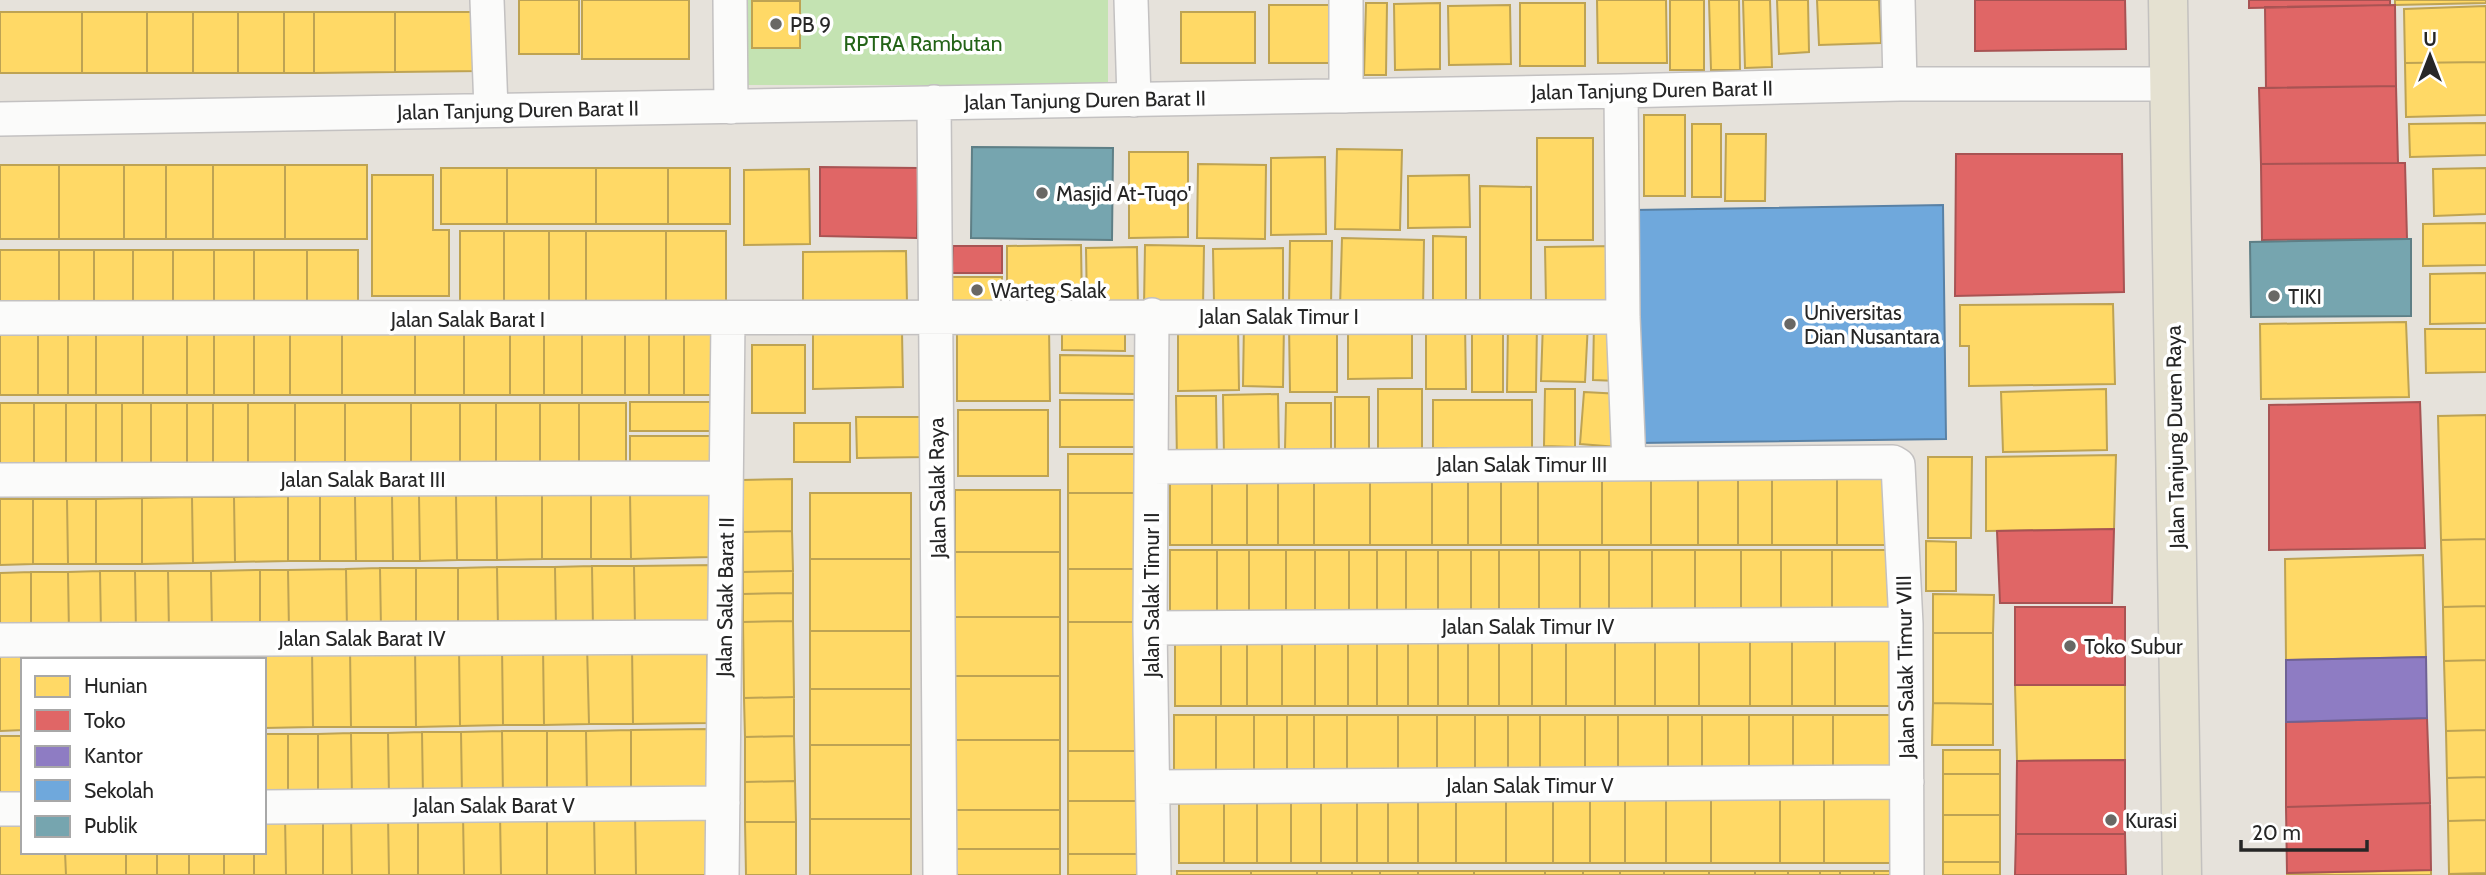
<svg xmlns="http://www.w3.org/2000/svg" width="2486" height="875" font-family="Cabin,sans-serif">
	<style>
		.green { fill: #c4e3b2 }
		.homes { fill: #ffd966; stroke: #bea353; stroke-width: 2 }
		.shops { fill: #e06666; stroke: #a85353; stroke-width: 2 }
		.offices { fill: #8e7cc3; stroke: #6f6294; stroke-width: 2 }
		.schools { fill: #6fa8dc; stroke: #5981a5; stroke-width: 2 }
		.public { fill: #76a5af; stroke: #5e7f86; stroke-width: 2 }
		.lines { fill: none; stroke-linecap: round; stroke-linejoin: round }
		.street-casing { stroke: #c3c1c1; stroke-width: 36 }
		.primary-casing { stroke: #c3c1bf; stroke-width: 41 }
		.street { stroke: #fbfbfa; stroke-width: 33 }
		.primary { stroke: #e5e1d1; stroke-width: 38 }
		.poi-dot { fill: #696865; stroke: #fff; stroke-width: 2.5 }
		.labels { text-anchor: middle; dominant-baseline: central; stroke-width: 7; stroke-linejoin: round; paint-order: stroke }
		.poi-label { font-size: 21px; fill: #262626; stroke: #fff; text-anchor: start }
		.park-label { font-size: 21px; fill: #236317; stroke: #fff }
		.street-label { font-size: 21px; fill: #262626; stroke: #fff }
	</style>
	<rect width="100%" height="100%" fill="#e6e2db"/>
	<path class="green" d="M739 0H1108V85H739Z"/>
	<path class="homes" d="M519 0H579V54H519Z
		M582 0H689V59H582Z
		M1597 0H1666L1667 63H1598Z
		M1670 0H1704V70H1670Z
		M1709 0H1739L1740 70H1711Z
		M1743 0H1770L1772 67 1745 68Z
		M1777 0H1808L1809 52 1779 54Z
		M1817 0H1879L1881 43 1819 45Z
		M2395 0H2486V3L2395 5Z
		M752 1H800V48H752Z
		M1366 3H1387L1386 75H1364Z
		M1440 3V69L1395 70 1394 4Z
		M1520 3H1585V66H1520Z
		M1269 5H1335V63H1269Z
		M1510 5 1511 64 1449 65 1448 6Z
		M2486 6V62L2405 63 2404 9Z
		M0 12H82V73H0Z
		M82 12H147V73H82Z
		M147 12H193V73H147Z
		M193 12H238V73H193Z
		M238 12H284V73H238Z
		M284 12H314V73H284Z
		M314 12H395V72L314 73Z
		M395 12H481V71L395 72Z
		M1181 12H1255V63H1181Z
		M2486 62V115L2406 117 2405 63Z
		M1644 115H1685V196H1644Z
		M2486 123V155L2410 157 2409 124Z
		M1692 124H1721V197H1692Z
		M1726 134H1766L1765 201H1725Z
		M1537 138H1593V240H1537Z
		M1337 149 1402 150 1400 230 1335 229Z
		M1129 152H1188V237L1129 238Z
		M1325 157 1326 234 1271 235V158Z
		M1198 164 1266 165 1265 239 1197 238Z
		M0 165H59V239H0Z
		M59 165H124V239H59Z
		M124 165H166V239H124Z
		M166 165H213V239H166Z
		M213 165H285V239H213Z
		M285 165H367V239H285Z
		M441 168H507V224H441Z
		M507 168H596V224H507Z
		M596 168H668V224H596Z
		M668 168H730V224H668Z
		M2486 168V214L2434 216 2433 169Z
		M809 169 810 244 744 245V170Z
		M372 175H433V230H449V296H372Z
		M1469 175 1470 227 1408 228V176Z
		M1480 186 1531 187V301H1480Z
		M2486 223V265L2423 266V224Z
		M460 231H504V302H460Z
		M504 231H549V302H504Z
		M549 231H586V302H549Z
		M586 231H666V302H586Z
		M666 231H726V302H666Z
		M1433 236 1466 237V303H1433Z
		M1342 238 1424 240 1423 310 1340 307Z
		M1290 241H1332L1331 307 1289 306Z
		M1081 245 1082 305H1007V246Z
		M1145 245 1204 246 1203 308 1144 307Z
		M1616 246 1618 302 1546 303 1545 247Z
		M1137 247 1138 307 1087 308 1086 248Z
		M1283 248V303H1214L1213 249Z
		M0 250H59V315H0Z
		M59 250H94V315H59Z
		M94 250H133V315H94Z
		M133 250H173V315H133Z
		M173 250H214V315H173Z
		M214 250H254V315H214Z
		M254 250H307V315H254Z
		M307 250H358V315H307Z
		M906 251 907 303 803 305V252Z
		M2486 273V323L2430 324V274Z
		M952 277H1002V303H952Z
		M2113 304 2115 384 1969 386V346H1960V305Z
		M1594 321 1618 322V381L1593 380Z
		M1062 322H1125V351L1062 350Z
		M1244 322H1284L1283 387 1243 386Z
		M1426 322H1465L1466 389H1426Z
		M1472 322H1503V392H1472Z
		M1508 322H1537L1536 392H1507Z
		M1543 322 1588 323 1585 382 1541 381Z
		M2406 322 2409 397 2261 399 2260 324Z
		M1178 324H1238L1239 390 1178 391Z
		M1289 324H1337V392H1290Z
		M0 326H38V395H0Z
		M38 326H68V395H38Z
		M68 326H96V395H68Z
		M96 326H143V395H96Z
		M143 326H187V395H143Z
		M187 326H214V395H187Z
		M214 326H254V395H214Z
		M254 326H290V395H254Z
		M290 326H342V395H290Z
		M342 326H415V395H342Z
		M415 326H464V395H415Z
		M464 326H510V395H464Z
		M510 326H544V395H510Z
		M544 326H582V395H544Z
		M582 326H625V395H582Z
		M625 326H649V395H625Z
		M649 326H684V395H649Z
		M684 326H726V395H684Z
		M1049 326 1050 401H957V327Z
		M1348 326H1412V378L1348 379Z
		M2425 329H2486V372L2426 373Z
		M902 331 903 387 813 389V333Z
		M752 345H805V413H752Z
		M1060 355 1137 356V394L1060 393Z
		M1378 389H1422V452H1378Z
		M1545 389H1575V447L1544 446Z
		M2106 389 2107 450 2003 452 2001 392Z
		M1584 392 1621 394 1618 447 1580 444Z
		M1278 394 1279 456 1224 457 1223 395Z
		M1176 396H1216L1217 462 1177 463Z
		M1335 397H1369V452H1335Z
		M1060 400H1138V447H1060Z
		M1433 400H1532V448H1433Z
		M630 402H717V431H630Z
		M0 403H34V473H0Z
		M34 403H66V473H34Z
		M66 403H96V473H66Z
		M96 403H122V473H96Z
		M122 403H151V473H122Z
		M151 403H187V473H151Z
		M187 403H213V473H187Z
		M213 403H248V473H213Z
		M248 403H295V473H248Z
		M295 403H345V473H295Z
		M345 403H411V473H345Z
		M411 403H460V473H411Z
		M460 403H496V473H460Z
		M496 403H540V473H496Z
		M540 403H579V473H540Z
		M579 403H626V473H579Z
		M1286 403H1331V451L1285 450Z
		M958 410H1048V476H958Z
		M2486 415V539L2441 540 2438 416Z
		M856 417H927L928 457 857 458Z
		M794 423H850V462H794Z
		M630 436H718V467H630Z
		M1068 454H1137V493H1068Z
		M2116 455 2114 529 1986 531V457Z
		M1928 457H1972L1971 538H1928Z
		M1170 473H1212V545H1170Z
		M1212 473H1247V545H1212Z
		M1247 473H1278V545H1247Z
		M1278 473H1314V545H1278Z
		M1314 473H1370V545H1314Z
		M1370 473H1432V545H1370Z
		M1432 473H1468V545H1432Z
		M1468 473H1501V545H1468Z
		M1501 473H1538V545H1501Z
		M1538 473H1602V545H1538Z
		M1602 473H1651V545H1602Z
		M1651 473H1698V545H1651Z
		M1698 473H1738V545H1698Z
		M1738 473H1772V545H1738Z
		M1772 473H1837V545H1772Z
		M1837 473H1899V545H1837Z
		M792 479V531L743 532 742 480Z
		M955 490H1060V552H955Z
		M710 492 711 557 631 559 630 493Z
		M591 493H630L631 559H591Z
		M591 493V559H542V494Z
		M810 493H911V559H810Z
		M1068 493H1137V569H1068Z
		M456 494H496L497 560H457Z
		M456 494 457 560 420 561 419 495Z
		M496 494H542V559L497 560Z
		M392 495H419L420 561H393Z
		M392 495 393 561H356L355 496Z
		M288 496V561L235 562 234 497Z
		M288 496H320V561H288Z
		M320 496H355L356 561H320Z
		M192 497H234L235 562 193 563Z
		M192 497 193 563 142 564V498Z
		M142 498V564H96V499Z
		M0 499H33V564L0 565Z
		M33 499H67L68 564H33Z
		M67 499H96V564H68Z
		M792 531 793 571 743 572V532Z
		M2486 539V606L2443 607 2441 540Z
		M1926 541 1956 542V591H1926Z
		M1170 550H1217V613H1170Z
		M1217 550H1249V613H1217Z
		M1249 550H1286V613H1249Z
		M1286 550H1315V613H1286Z
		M1315 550H1349V613H1315Z
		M1349 550H1377V613H1349Z
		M1377 550H1406V613H1377Z
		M1406 550H1438V613H1406Z
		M1438 550H1471V613H1438Z
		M1471 550H1499V613H1471Z
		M1499 550H1539V613H1499Z
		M1539 550H1580V613H1539Z
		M1580 550H1609V613H1580Z
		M1609 550H1652V613H1609Z
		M1652 550H1695V613H1652Z
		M1695 550H1741V613H1695Z
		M1741 550H1781V613H1741Z
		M1781 550H1832V613H1781Z
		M1832 550H1902L1903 613H1832Z
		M955 552H1060V617H955Z
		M2423 555 2426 657 2286 660 2285 559Z
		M810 559H911V631H810Z
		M717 565V627H635L634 566Z
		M592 566H634L635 627 593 628Z
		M592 566 593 628 556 629 555 567Z
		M497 567 498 629H458V568Z
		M497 567H555L556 629H498Z
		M380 568 381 630 347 631 346 569Z
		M380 568H416V630H381Z
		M416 568H458V629L416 630Z
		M346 569 347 631H289L288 570Z
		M1068 569H1137V622H1068Z
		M260 570V631H212L211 571Z
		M260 570H288L289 631H260Z
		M100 571 101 633 69 634 68 572Z
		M100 571H135L136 633H101Z
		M135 571H168L169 632 136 633Z
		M168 571H211L212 631 169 632Z
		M793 571V593L743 594V572Z
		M31 572H68L69 634H31Z
		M31 572V634H0V573Z
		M793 593V621L743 622V594Z
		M1933 594 1994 595 1993 633H1933Z
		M2486 606V660L2444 661 2443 607Z
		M955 617H1060V676H955Z
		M793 621 794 697 744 698 743 622Z
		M1068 622H1137V751H1068Z
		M810 631H911V689H810Z
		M1933 633H1993V704L1933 703Z
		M1175 637H1221V706H1175Z
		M1221 637H1247V706H1221Z
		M1247 637H1282V706H1247Z
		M1282 637H1315V706H1282Z
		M1315 637H1348V706H1315Z
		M1348 637H1377V706H1348Z
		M1377 637H1408V706H1377Z
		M1408 637H1438V706H1408Z
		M1438 637H1468V706H1438Z
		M1468 637H1499V706H1468Z
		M1499 637H1532V706H1499Z
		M1532 637H1566V706H1532Z
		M1566 637H1615V706H1566Z
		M1615 637H1655V706H1615Z
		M1655 637H1699V706H1655Z
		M1699 637H1750V706H1699Z
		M1750 637H1792V706H1750Z
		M1792 637H1835V706H1792Z
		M1835 637 1904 638V706H1835Z
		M707 644 708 723 633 724 632 645Z
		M543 645 544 725H503L502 646Z
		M543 645H587L589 724 544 725Z
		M587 645H632L633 724H589Z
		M502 646 503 725 460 726 459 647Z
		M350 647H415L416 727H351Z
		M350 647 351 727H313L312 648Z
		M415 647H459L460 726 416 727Z
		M260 648V660H231V649Z
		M260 648H312L313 727 264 728V660H260Z
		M231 649V660H190V650Z
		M59 650V660H23V730L0 731V651Z
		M59 650H102V660H59Z
		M102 650H148V660H102Z
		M148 650H190V660H148Z
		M2486 660V730L2446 731 2444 661Z
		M955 676H1060V740H955Z
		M2015 685H2125V760L2017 761Z
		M810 689H911V745H810Z
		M794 697V736L745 737 744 698Z
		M1933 703 1993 704V745H1932Z
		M1174 715H1216V780H1174Z
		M1216 715H1254V780H1216Z
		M1254 715H1287V780H1254Z
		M1287 715H1314V780H1287Z
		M1314 715H1347V780H1314Z
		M1347 715H1398V780H1347Z
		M1398 715H1437V780H1398Z
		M1437 715H1475V780H1437Z
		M1475 715H1508V780H1475Z
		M1508 715H1540V780H1508Z
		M1540 715H1585V780H1540Z
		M1585 715H1618V780H1585Z
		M1618 715H1668V780H1618Z
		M1668 715H1702V780H1668Z
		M1702 715H1749V780H1702Z
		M1749 715H1793V780H1749Z
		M1793 715H1833V780H1793Z
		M1833 715H1902L1903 778 1833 780Z
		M709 729 710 794 631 795V730Z
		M631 730V795H587L586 731Z
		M2486 730V777L2447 778 2446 731Z
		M502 731H547V796H503Z
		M502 731 503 796H462L461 732Z
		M547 731H586L587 795 547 796Z
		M422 732H461L462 796 423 797Z
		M422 732 423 797H389L388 733Z
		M351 733H388L389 797 352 798Z
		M351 733 352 798H318V734Z
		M264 734H288V798H264Z
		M288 734H318V798H288Z
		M0 736H23V801H0Z
		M794 736 795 781 745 782V737Z
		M955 740H1060V810H955Z
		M810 745H911V819H810Z
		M1943 750H2000V774H1943Z
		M1068 751H1137V801H1068Z
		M1943 774H2000V815H1943Z
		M2486 777V820L2448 821 2447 778Z
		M795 781 796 822H745V782Z
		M1179 796H1224V863H1179Z
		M1224 796H1257V863H1224Z
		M1257 796H1291V863H1257Z
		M1291 796H1321V863H1291Z
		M1321 796H1357V863H1321Z
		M1357 796H1388V863H1357Z
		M1388 796H1418V863H1388Z
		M1418 796H1456V863H1418Z
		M1456 796H1506V863H1456Z
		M1506 796H1553V863H1506Z
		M1553 796H1590V863H1553Z
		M1590 796H1625V863H1590Z
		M1625 796H1666V863H1625Z
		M1666 796H1711V863H1666Z
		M1711 796H1780V863H1711Z
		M1780 796H1824V863H1780Z
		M1824 796 1905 797 1904 863H1824Z
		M1068 801H1137V854H1068Z
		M955 810H1060V849H955Z
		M709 811 710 875H636L635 812Z
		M635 812 636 875H595L594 813Z
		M500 813 501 875H464L463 814Z
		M500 813H547V875H501Z
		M547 813H594L595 875H547Z
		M463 814 464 875H418V815Z
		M323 815H351L352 875H323Z
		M323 815V875H286L285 816Z
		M351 815H388L389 875H352Z
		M388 815H418V875H389Z
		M1943 815H2000V862H1943Z
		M264 816H285L286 875H254V852H264Z
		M0 819H23V852H65L66 875H0Z
		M810 819H911V875H810Z
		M2486 820V873L2449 874 2448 821Z
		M745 822H796V875H746Z
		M955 849H1060V875H955Z
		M65 852H126V875H66Z
		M126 852H157V875H126Z
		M157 852H189V875H157Z
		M189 852H224V875H189Z
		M224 852H254V875H224Z
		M1068 854H1137V875H1068Z
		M1943 862H2000V875H1943Z
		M2431 870V875H2287V873Z
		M1177 871H1251V875H1177Z
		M1251 871H1317V875H1251Z
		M1317 871H1352V875H1317Z
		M1352 871H1380V875H1352Z
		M1380 871H1418V875H1380Z
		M1418 871H1474V875H1418Z
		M1474 871H1545V875H1474Z
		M1545 871H1583V875H1545Z
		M1583 871H1620V875H1583Z
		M1620 871H1664V875H1620Z
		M1664 871H1709V875H1664Z
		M1709 871H1755V875H1709Z
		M1755 871H1788V875H1755Z
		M1788 871H1820V875H1788Z
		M1820 871H1840V875H1820Z
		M1840 871H1874V875H1840Z
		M1874 871H1905L1904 875H1874Z
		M2486 873V875H2449V874Z"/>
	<path class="shops" d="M1975 0H2125L2126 49 1975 51Z
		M2249 0H2390V5L2249 8Z
		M2395 5 2396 86 2266 88 2265 7Z
		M2396 86 2398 163 2261 164 2259 88Z
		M1956 154H2122L2124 292 1955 296Z
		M2398 163H2405L2407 239 2262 240 2261 164Z
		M820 167 918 168 917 238 820 236Z
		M953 246H1002V273H952Z
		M2420 402 2425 548 2269 550V405Z
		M2114 529 2112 603H2000L1997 531Z
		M2015 607H2125V685H2015Z
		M2427 718 2430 803 2286 807V722Z
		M2125 760V834H2016L2017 761Z
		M2430 803 2431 870 2287 873 2286 807Z
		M2016 834H2125L2126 875H2015Z"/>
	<path class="offices" d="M2426 657 2427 718 2286 722V660Z"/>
	<path class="schools" d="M1943 205 1946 439 1637 443 1634 210Z"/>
	<path class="public" d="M972 147 1113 148 1112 240 971 238Z
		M2407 239H2411V316L2251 317 2250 242Z"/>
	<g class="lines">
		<defs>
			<path id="street" d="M487 0 491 110
				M730 0 731 107
				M1131 0 1134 100
				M1898 0 1900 84
				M1621 91 1623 317 1629 464
				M1346 96V0
				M934 102 940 875
				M0 119 1621 91 1900 84H2170
				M1152 315 1150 628 1154 875
				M0 318 1623 317
				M1151 467 1893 462 1898 465 1906 624 1907 875
				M0 480 726 478
				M1150 628 1906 624
				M0 640 724 637
				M1153 787 1907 782
				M264 807 723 803
				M0 809H23
				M722 875 728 319"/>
			<path id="primary" d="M2168 0 2182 875"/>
		</defs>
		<use href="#street" class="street-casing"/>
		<use href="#primary" class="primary-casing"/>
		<use href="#street" class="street"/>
		<use href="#primary" class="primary"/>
	</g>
	<g class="poi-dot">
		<circle cx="776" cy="24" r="7"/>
		<circle cx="1042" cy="193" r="7"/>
		<circle cx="977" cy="290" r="7"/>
		<circle cx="2274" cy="296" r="7"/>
		<circle cx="1790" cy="324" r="7"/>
		<circle cx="2070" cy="646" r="7"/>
		<circle cx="2111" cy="820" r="7"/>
	</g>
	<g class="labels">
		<g class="poi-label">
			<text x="790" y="24">PB 9</text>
			<text x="1056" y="193">Masjid At-Tuqo'</text>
			<text x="991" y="290">Warteg Salak</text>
			<text x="2288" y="296">TIKI</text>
			<text x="1804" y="312">Universitas<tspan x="1804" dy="24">Dian Nusantara</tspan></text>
			<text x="2084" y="646">Toko Subur</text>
			<text x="2125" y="820">Kurasi</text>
		</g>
		<g class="park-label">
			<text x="923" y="43">RPTRA Rambutan</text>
		</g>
		<g class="street-label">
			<text transform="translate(1652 90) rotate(-1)">Jalan Tanjung Duren Barat II</text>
			<text transform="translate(1085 100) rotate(-1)">Jalan Tanjung Duren Barat II</text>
			<text transform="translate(518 110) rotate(-1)">Jalan Tanjung Duren Barat II</text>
			<text x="1279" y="316">Jalan Salak Timur I</text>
			<text x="468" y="319">Jalan Salak Barat I</text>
			<text transform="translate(2175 437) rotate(-91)">Jalan Tanjung Duren Raya</text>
			<text x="1522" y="464">Jalan Salak Timur III</text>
			<text x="363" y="479">Jalan Salak Barat III</text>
			<text transform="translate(937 488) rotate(-91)">Jalan Salak Raya</text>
			<text transform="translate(1151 595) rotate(-90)">Jalan Salak Timur II</text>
			<text transform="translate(725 597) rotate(-89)">Jalan Salak Barat II</text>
			<text x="1528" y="626">Jalan Salak Timur IV</text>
			<text x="362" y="638">Jalan Salak Barat IV</text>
			<text transform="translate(1905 667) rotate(-91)">Jalan Salak Timur VIII</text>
			<text x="1530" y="785">Jalan Salak Timur V</text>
			<text x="494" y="805">Jalan Salak Barat V</text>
		</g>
	</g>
	<rect x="21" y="658" width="245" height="196" fill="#ffffff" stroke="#a8a8a8" stroke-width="2"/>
	<rect x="35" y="676" width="35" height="21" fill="#ffd966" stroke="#a8a8a8" stroke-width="2"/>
	<text x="84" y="693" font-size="21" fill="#262626">Hunian</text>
	<rect x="35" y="710" width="35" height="21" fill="#e06666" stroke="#a8a8a8" stroke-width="2"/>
	<text x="84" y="728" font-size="21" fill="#262626">Toko</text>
	<rect x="35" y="746" width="35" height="21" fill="#8e7cc3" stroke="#a8a8a8" stroke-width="2"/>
	<text x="84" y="763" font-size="21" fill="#262626">Kantor</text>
	<rect x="35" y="780" width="35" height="21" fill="#6fa8dc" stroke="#a8a8a8" stroke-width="2"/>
	<text x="84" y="798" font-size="21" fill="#262626">Sekolah</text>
	<rect x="35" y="816" width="35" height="21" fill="#76a5af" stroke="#a8a8a8" stroke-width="2"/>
	<text x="84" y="833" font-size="21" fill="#262626">Publik</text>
	<g transform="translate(2430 56)" stroke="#ffffff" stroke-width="5" paint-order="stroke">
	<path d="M0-5L12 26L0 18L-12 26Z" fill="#262626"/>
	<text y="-10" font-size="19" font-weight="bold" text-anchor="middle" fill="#262626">U</text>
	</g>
	<path d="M2241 840v10h126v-10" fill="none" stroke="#262626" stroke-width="3.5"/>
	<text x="2252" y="840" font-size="21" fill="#262626" stroke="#ffffff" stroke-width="5" paint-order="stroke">20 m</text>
</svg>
